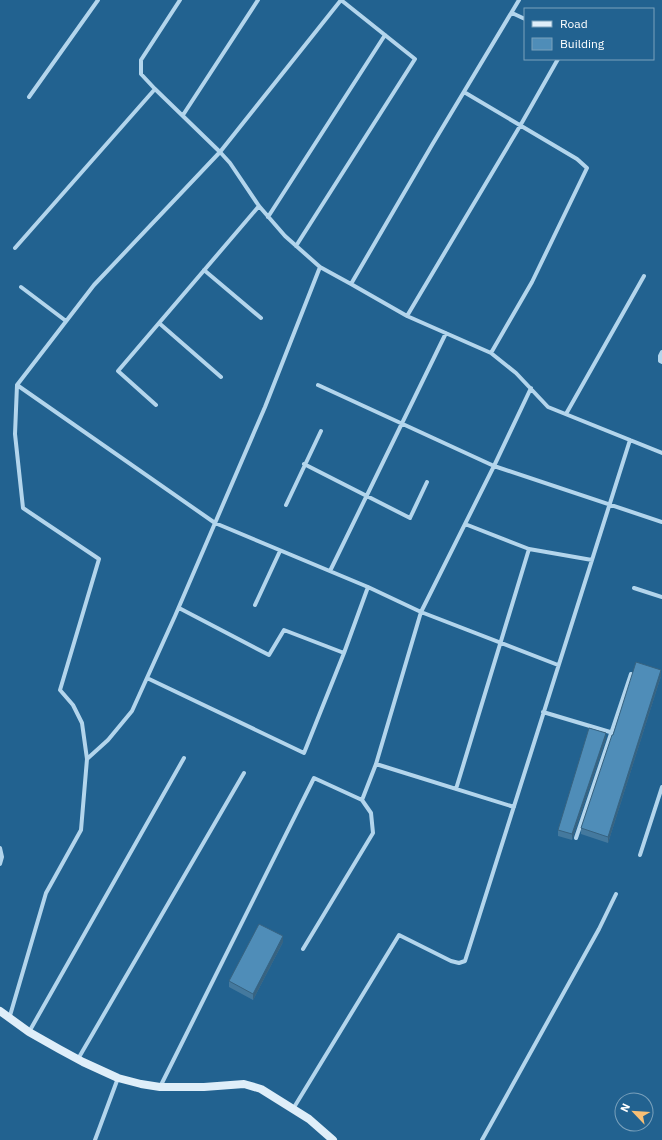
<svg xmlns="http://www.w3.org/2000/svg" width="662" height="1140" font-family="'IBM Plex Sans',sans-serif">
	<style>
		.lines { fill: none; stroke-linecap: round; stroke-linejoin: round }
		.street { stroke: #b3d5ec; stroke-width: 4 }
		.secondary { stroke: #dfeef9; stroke-width: 8 }
		.wall { fill: #44799e }
		.shaded-wall { fill: #376381 }
		.building { fill: #4f8db8; stroke: #376381 }
	</style>
	<rect width="100%" height="100%" fill="#226290"/>
	<g class="lines">
		<path class="street" d="M180 0 141 60V74L155 89 220 152 94 285 17 385 215 523 368 587
			M341 0 220 152 230 163 259 206 285 236 320 267 351 284 432 145 519 0
			M512 13 525 19
			M464 92 577 159 587 168 532 282 491 353
			M29 97 98 0
			M183 115 258 0
			M268 217 385 35
			M296 246 415 59 341 0
			M15 248 155 89
			M204 270 261 318
			M351 284 407 316 491 353 516 373 548 407 662 453
			M21 287 66 321
			M407 316 520 126 558 59
			M159 323 221 377
			M662 352 660 356V361L662 362
			M17 385 15 434 23 508 99 559 60 690 73 705 82 723 87 759
			M318 385 494 466 662 522
			M156 405 118 371 259 206
			M566 414 644 276
			M304 464 410 518 427 482
			M286 505 321 431
			M465 524 529 549
			M330 571 446 333
			M634 588 662 597
			M255 605 280 551
			M179 608 269 655 284 630 344 653
			M147 678 304 753 344 653 368 587 421 612 558 665
			M543 712 610 732
			M376 764 514 807
			M456 789 529 549 592 560
			M576 838 631 674
			M0 848 2 857 0 864
			M640 855 662 787
			M303 949 373 833 371 813 362 800
			M9 1019 46 893 81 830 87 759 108 740 132 711 175 616 265 407 320 267
			M29 1032 184 758
			M78 1059 244 773
			M160 1087 314 778 362 800 376 764 421 612 494 466 531 388
			M293 1109 399 935 451 961 459 963 465 961 630 440
			M95 1140 118 1078
			M482 1140 599 929 616 894"/>
		<path class="secondary" d="M0 1011 29 1032 59 1049 83 1062 118 1078 141 1084 160 1087H204L244 1084 261 1089 309 1119 333 1140"/>
	</g>
	<path class="wall" d="M661 676 608 843 581 834V828L613 735Z
		M606 739 572 840 558 836V830Z
		M283 942 253 1000 229 987V981Z"/>
	<path class="shaded-wall" d="M661 670V676L608 843V837Z
		M606 733V739L572 840V834Z
		M283 936V942L253 1000V994Z"/>
	<path class="building" d="M636 662 661 670 608 837 581 828 612 735H613Z
		M589 728 606 733 572 834 558 830Z
		M259 924 283 936 253 994 229 981Z"/>
	<rect x="524" y="8" width="130" height="52" fill="#226290" stroke="#7aa1bc"/>
	<rect x="532" y="21" width="20" height="6" fill="#dfeef9" stroke="#7aa1bc"/>
	<text x="560" y="28" font-size="12" fill="#ffffff">Road</text>
	<rect x="532" y="38" width="20" height="12" fill="#4f8db8" stroke="#7aa1bc"/>
	<text x="560" y="48" font-size="12" fill="#ffffff">Building</text>
	<g transform="translate(634 1112) rotate(295)"><circle r="19" fill="#226290" stroke="#7aa1bc"/>
	<path d="M0-3L7 15L0 10L-7 15Z" fill="#f8bf75"/>
	<text y="-6" font-size="11" font-weight="bold" text-anchor="middle" fill="#ffffff">N</text>
	</g>
</svg>
